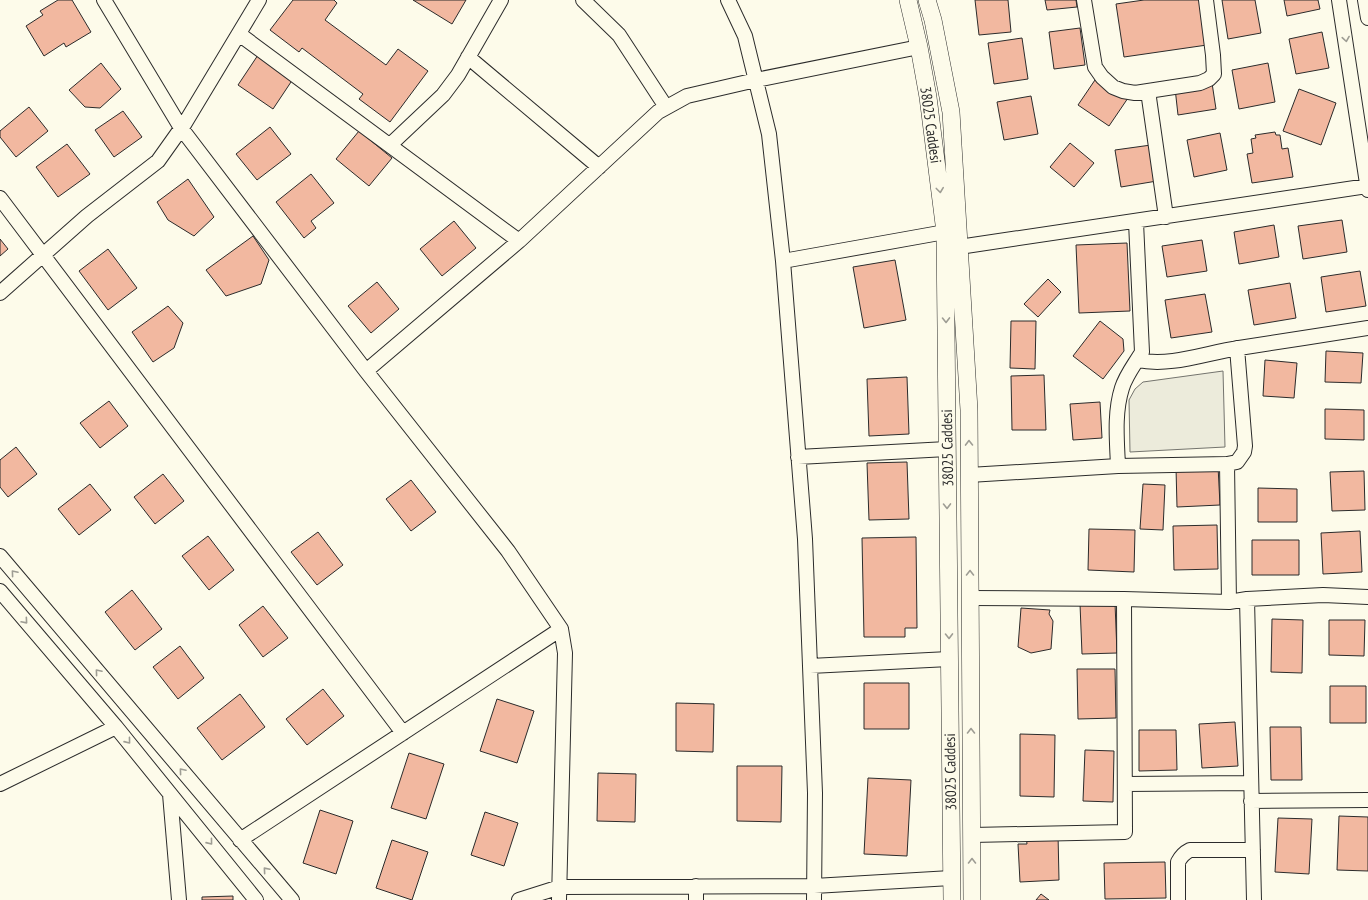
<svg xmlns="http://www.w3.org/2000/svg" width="1368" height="900" font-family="'PT Sans Narrow',sans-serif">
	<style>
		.green { fill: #ecebdb; stroke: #74746e }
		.building { fill: #f2b8a0; stroke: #2b2b2b }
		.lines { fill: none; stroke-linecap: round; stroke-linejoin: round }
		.minor-casing { stroke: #2b2b2b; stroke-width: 16 }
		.major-casing { stroke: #2b2b2b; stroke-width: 18 }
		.minor { stroke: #fdfbea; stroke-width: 14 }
		.major { stroke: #fdfbea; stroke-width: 17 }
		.oneway { stroke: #9e9d94 }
		.labels { text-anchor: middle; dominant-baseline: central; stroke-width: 3; stroke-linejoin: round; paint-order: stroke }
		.street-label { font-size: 15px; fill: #2b2b2b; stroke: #fdfbea }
	</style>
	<rect width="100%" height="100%" fill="#fdfbea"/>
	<path class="green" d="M1223 371 1225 447 1130 452 1129 400 1135 389 1143 382Z"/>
	<path class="building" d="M58 0H72L91 32 66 47 64 43 44 56 26 26 43 15 40 11Z
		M293 0H334L337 3 325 20 386 65 398 49 428 71 390 122 359 99 363 94 302 48 299 52 270 30Z
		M413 0H466L452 24Z
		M975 0H1008L1011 32 979 35Z
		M1045 0H1076L1077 7 1047 10Z
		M1144 0H1200L1207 45 1124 57 1116 4Z
		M1222 0H1255L1261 33 1228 39Z
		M1284 0H1318L1320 9 1287 16Z
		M1080 28 1085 65 1054 69 1049 32Z
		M1322 32 1329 68 1296 74 1289 39Z
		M1022 38 1028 79 994 84 988 43Z
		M258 55 293 79 273 109 238 85Z
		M101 63 121 89 100 108 85 107 69 90Z
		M1268 63 1275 102 1239 109 1232 70Z
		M1097 77 1128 98 1109 126 1078 105Z
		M1212 83 1216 109 1178 115 1175 88Z
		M1299 89 1336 103 1321 145 1283 131Z
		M1031 96 1038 134 1004 140 997 102Z
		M29 107 48 131 16 157 0 137V131Z
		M123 111 142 137 114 157 95 130Z
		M270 127 291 154 257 180 236 154Z
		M359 131 392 158 369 186 336 159Z
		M1275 132 1276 135H1280L1282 149 1288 148 1293 177 1252 183 1247 154 1253 153 1251 139 1256 138 1255 135Z
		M1220 133 1227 170 1194 177 1187 140Z
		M1070 143 1094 163 1074 187 1050 167Z
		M67 144 90 174 58 197 36 167Z
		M1151 145 1157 181 1121 187 1115 150Z
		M311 174 334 203 311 221 316 228 304 238 276 202Z
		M188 179 214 217 194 236 168 220 157 202Z
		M1342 220 1347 252 1303 259 1298 226Z
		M454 221 476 248 442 276 420 249Z
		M1274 225 1279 257 1239 264 1234 232Z
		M253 236 269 260 261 284 226 296 206 270Z
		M0 239 8 249 0 256Z
		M1202 240 1207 271 1167 277 1162 246Z
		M1127 243 1130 311 1079 313 1076 245Z
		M108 249 137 288 108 310 79 271Z
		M895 260 906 320 864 328 853 267Z
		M1360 271 1366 306 1326 312 1321 277Z
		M1048 279 1061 292 1038 317 1024 304Z
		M377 282 399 309 371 333 348 306Z
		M1290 283 1296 318 1254 325 1248 290Z
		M1205 294 1212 332 1171 338 1165 300Z
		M168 306 183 323 174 348 153 362 132 332Z
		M1011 321H1036L1035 369 1010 368Z
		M1100 321 1123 339 1124 351 1103 379 1073 356Z
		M1326 351 1363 353 1361 383 1325 382Z
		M1265 360 1297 363 1294 398 1263 396Z
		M1044 375 1046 430H1012L1011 376Z
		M907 377 909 434 869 436 867 379Z
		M109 401 128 426 100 448 80 423Z
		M1100 402 1102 438 1073 440 1070 404Z
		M1325 409 1364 410V440L1325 439Z
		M16 447 37 474 8 497 0 487V460Z
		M907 462 909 519 869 520 867 463Z
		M1218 466 1220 505 1177 507 1176 468Z
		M1364 471 1365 510 1332 511 1330 472Z
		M163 474 184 501 155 524 134 497Z
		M411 480 436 512 411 531 386 499Z
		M90 484 111 510 79 535 58 509Z
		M1143 484 1165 485 1163 530 1140 529Z
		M1258 488 1297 489V522H1258Z
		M1217 525 1218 569 1174 570 1173 526Z
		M1089 529 1135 530 1134 572 1088 570Z
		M1360 531 1362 572 1323 574 1321 533Z
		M318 532 343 565 317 585 291 552Z
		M208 536 234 570 209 590 182 556Z
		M916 537 917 628H905V637H864L862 538Z
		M1252 540H1299V575H1252Z
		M132 590 162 629 135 650 105 612Z
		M1115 603 1117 653 1082 654 1080 604Z
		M263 606 288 638 263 657 239 625Z
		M1021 608 1050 610 1049 614 1053 621 1051 649 1031 653 1018 647Z
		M1272 619 1303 620 1302 673 1271 672Z
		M1329 620H1365L1364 656 1329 655Z
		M180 646 204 678 178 699 153 667Z
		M1077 669H1115L1116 718 1078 719Z
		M864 683H909V729H864Z
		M1330 686H1366V723H1330Z
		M323 689 344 716 307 745 286 719Z
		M240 694 265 727 222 760 197 728Z
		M497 699 534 711 517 763 480 751Z
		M676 703 714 704 713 752 676 751Z
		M1235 722 1238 766 1202 768 1199 724Z
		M1270 727H1301L1302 780H1271Z
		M1139 730H1176L1177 770 1139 771Z
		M1020 734 1055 735 1054 797 1020 796Z
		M1085 750 1114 751 1113 802 1083 801Z
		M409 753 444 764 426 819 391 808Z
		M737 766H782L781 822 737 821Z
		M598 773 636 774 635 822 597 821Z
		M868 778 911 780 907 856 864 854Z
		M320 810 353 821 336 874 303 863Z
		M485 812 518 823 504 866 471 855Z
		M1339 816 1368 817V871L1337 870Z
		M1278 818 1312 819 1309 874 1275 872Z
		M1058 834 1059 880 1020 882 1018 844H1027L1026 835Z
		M392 840 428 852 412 900 376 888Z
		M1165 862 1166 898 1105 899 1104 863Z
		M1041 894 1049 900H1036Z
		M233 896V900H202V897Z"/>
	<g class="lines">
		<defs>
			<path id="minor" d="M104 0 181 128 366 371 508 551 561 629 565 653 559 900
				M583 0 619 35 666 107
				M728 0 745 36 769 134 783 261 805 539 815 793 814 900
				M1084 0 1095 67 1102 77 1113 87 1123 91 1135 93 1200 83 1209 79 1214 74 1213 55 1206 0
				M1339 0 1368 190
				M1365 0 1368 18
				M239 34 519 241
				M468 57 599 167
				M1148 91 1166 217
				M390 145 443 95 458 75 501 0
				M0 198 403 733
				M959 247 1368 186
				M783 261 945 232
				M0 293 87 216 158 161 185 123 259 0
				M1137 360C1172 367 1205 353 1239 348 1282 341 1325 335 1368 328
				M366 371 519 241 658 112 687 96 756 80 919 47
				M798 457 947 449
				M1227 464 1237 462 1244 452 1245 446 1237 348
				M1118 466C1117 441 1114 413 1122 388 1126 375 1135 364 1142 352L1136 222
				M969 475 1118 466 1227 464 1229 602
				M0 556 292 900
				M0 591 116 727 256 900
				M970 598 1124 599 1229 602 1247 599 1323 595 1368 597
				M1247 599 1254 900
				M810 666 949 659
				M0 784 116 727
				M1125 784 1251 783
				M170 794 179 900
				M1251 801 1368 800
				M972 835 1125 832 1124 599
				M240 840 561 629
				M519 900 560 887 814 886 951 878
				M696 900V886
				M1178 900V862C1181 856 1184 853 1190 850H1253"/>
			<path id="major" d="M908 0 919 47 928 97 945 232 952 900
				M927 0 933 20 951 112 969 410 972 900"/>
		</defs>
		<use href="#minor" class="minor-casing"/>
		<use href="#major" class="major-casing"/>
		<use href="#minor" class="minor"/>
		<use href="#major" class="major"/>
	</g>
	<defs><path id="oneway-chevron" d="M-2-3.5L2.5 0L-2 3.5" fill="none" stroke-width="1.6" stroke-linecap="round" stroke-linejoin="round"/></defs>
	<g class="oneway">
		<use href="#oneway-chevron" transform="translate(1346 39) rotate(81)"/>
		<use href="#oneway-chevron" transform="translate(940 190) rotate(83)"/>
		<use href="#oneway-chevron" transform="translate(946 320) rotate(89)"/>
		<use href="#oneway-chevron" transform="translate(969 443) rotate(-91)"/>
		<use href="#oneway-chevron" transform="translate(947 506) rotate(89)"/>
		<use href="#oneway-chevron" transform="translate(14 573) rotate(-130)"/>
		<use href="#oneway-chevron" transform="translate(970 573) rotate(-90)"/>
		<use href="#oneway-chevron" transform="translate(25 621) rotate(49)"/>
		<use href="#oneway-chevron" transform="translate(949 636) rotate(89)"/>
		<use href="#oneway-chevron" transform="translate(98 672) rotate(-130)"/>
		<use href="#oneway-chevron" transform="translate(971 731) rotate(-90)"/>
		<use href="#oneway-chevron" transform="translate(128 741) rotate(51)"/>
		<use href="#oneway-chevron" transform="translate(182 771) rotate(-130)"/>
		<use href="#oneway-chevron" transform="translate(210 842) rotate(51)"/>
		<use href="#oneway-chevron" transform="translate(972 861) rotate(-90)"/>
		<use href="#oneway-chevron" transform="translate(266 870) rotate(-131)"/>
	</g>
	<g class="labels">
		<g class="street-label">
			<text transform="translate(931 125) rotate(82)">38025 Caddesi</text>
			<text transform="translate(947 448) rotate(-91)">38025 Caddesi</text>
			<text transform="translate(950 772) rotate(-91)">38025 Caddesi</text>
		</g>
	</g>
</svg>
